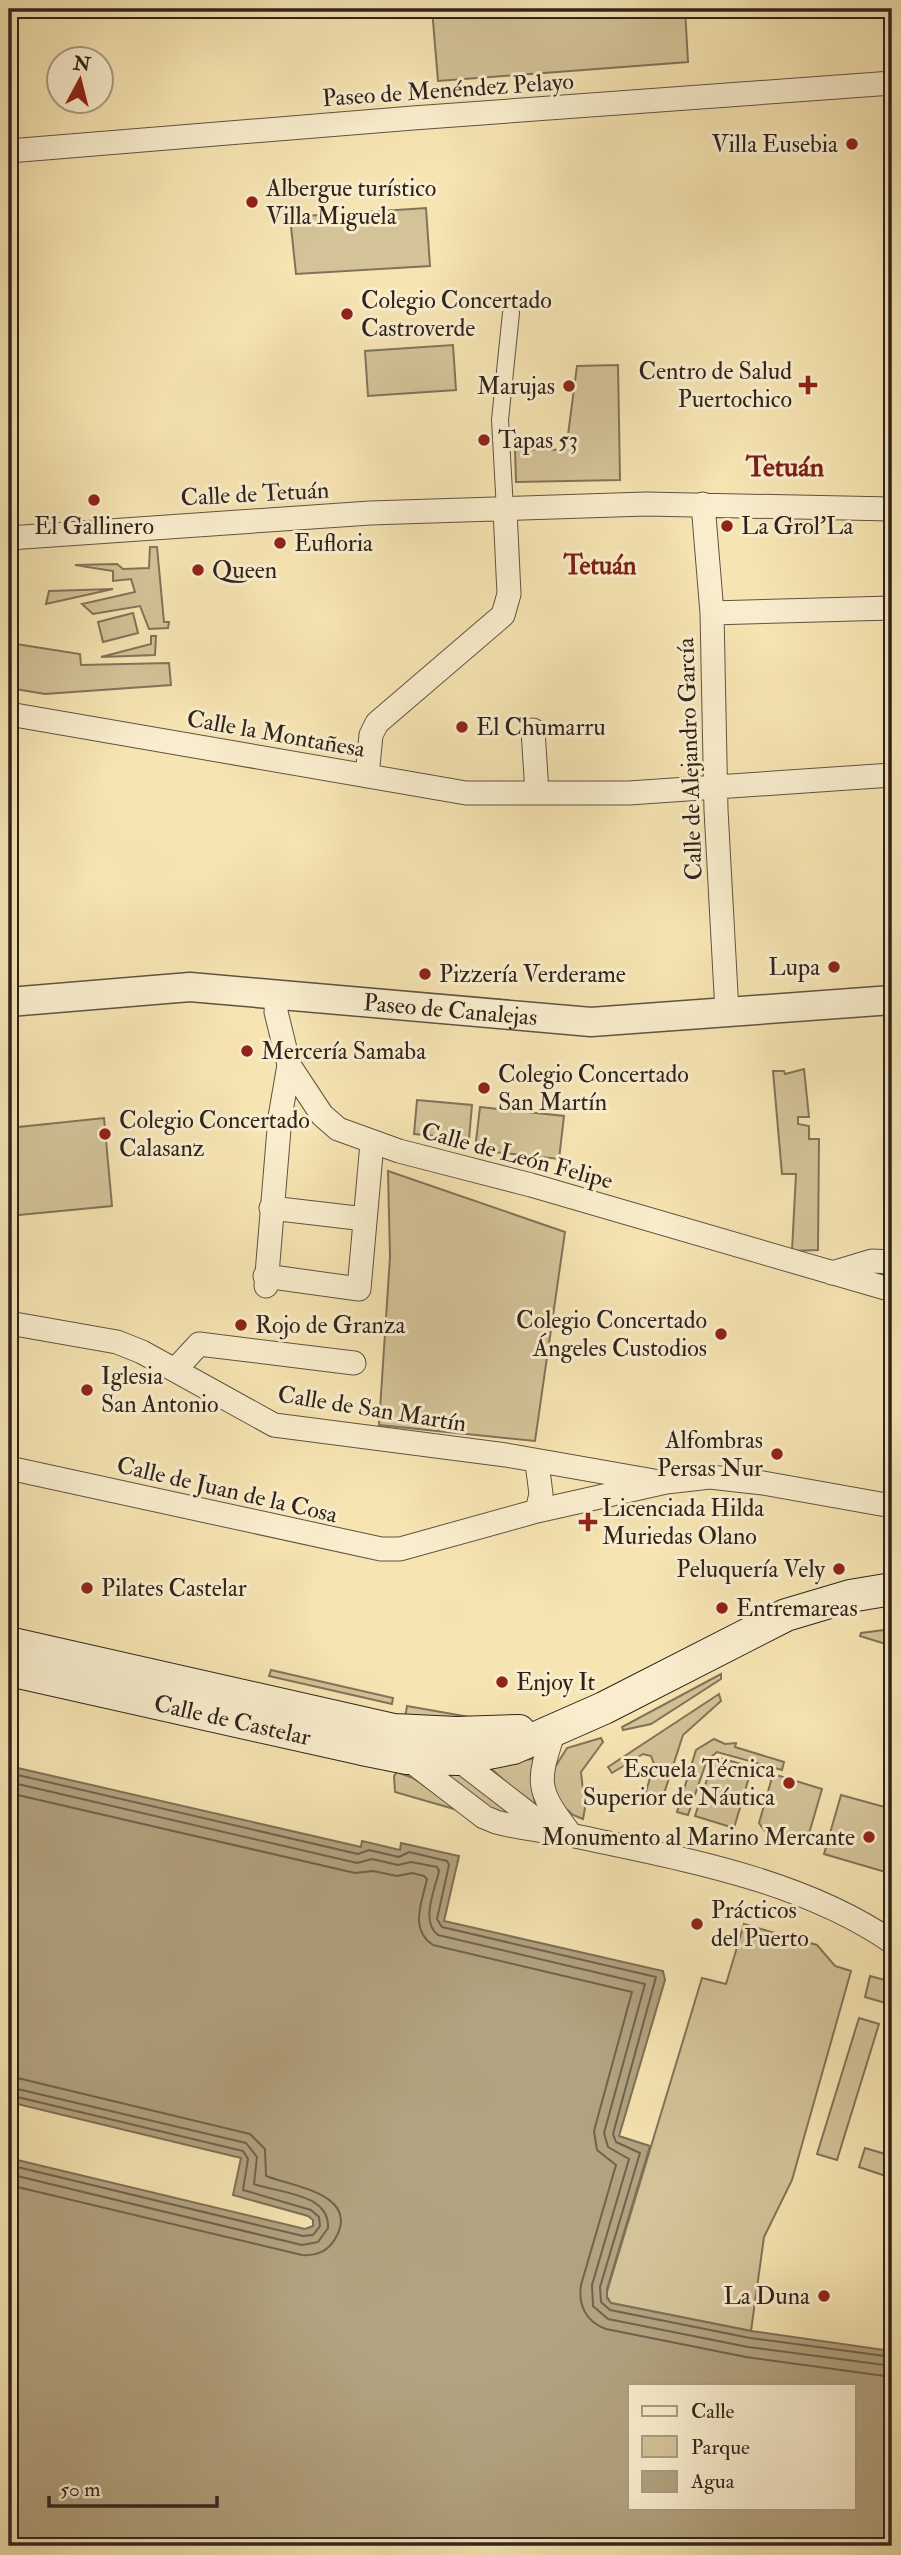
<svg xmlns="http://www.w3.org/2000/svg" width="901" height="2555" font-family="'IM FELL Double Pica',serif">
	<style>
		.green { fill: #d4c398; stroke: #81735a; stroke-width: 2 }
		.water { fill: #b2a27f; stroke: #7d6f57; stroke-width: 2; fill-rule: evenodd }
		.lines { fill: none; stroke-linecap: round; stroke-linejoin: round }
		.shore { stroke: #70624e; stroke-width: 2 }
		.pedestrian-casing { stroke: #605342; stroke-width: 18 }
		.minor-casing { stroke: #605342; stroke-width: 25 }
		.tertiary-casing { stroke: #605342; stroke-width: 31 }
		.secondary-casing { stroke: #2e231c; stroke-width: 34 }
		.pedestrian { stroke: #f9edcd; stroke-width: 16 }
		.minor { stroke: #f9edcd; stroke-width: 23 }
		.tertiary { stroke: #f9edcd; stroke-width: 28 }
		.secondary { stroke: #f9edcd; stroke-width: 32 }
		.poi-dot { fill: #8f2418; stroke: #f9edcd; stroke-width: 2.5 }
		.labels { text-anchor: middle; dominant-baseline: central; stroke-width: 6; stroke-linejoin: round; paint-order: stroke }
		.street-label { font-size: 24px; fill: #2e231c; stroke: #f9edcd }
		.poi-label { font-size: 24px; fill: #2e231c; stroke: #f9edcd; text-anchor: start }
		.neighbourhood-label { font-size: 26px; font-weight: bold; fill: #7a1f14; stroke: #f9edcd }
		.quarter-label { font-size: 28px; font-weight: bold; fill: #7a1f14; stroke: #f9edcd }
	</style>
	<rect width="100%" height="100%" fill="#f6e4b2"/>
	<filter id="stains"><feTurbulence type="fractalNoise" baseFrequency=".00286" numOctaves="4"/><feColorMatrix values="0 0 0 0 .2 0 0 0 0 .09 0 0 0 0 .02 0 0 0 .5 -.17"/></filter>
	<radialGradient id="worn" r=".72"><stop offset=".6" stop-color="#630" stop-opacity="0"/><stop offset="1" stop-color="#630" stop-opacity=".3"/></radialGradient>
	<path class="green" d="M432 9H685L688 62 438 81Z
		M426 208 430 266 296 274 290 217Z
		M453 345 456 390 368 396 365 351Z
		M618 365 620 480 516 482 515 449 566 450 577 366Z
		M150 547H157L164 622H169L168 628 149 629 140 606 93 614 82 604 135 592 131 579 113 581V571L75 565 117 564 123 569 149 568Z
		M113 589 46 604 49 591Z
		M133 613 138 633 103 642 98 622Z
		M151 636H156L155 655 101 657 151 644Z
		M16 644 80 654 81 665 169 663 171 685 45 694 9 688V663L17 662Z
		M804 1069 809 1117H798V1124L809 1126V1139H819L818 1250 792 1251 796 1174H782L773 1071H784L785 1074Z
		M417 1100 472 1105 469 1139 414 1134Z
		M480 1107 564 1116 559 1159 475 1150Z
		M104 1118 112 1206 9 1216V1128Z
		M388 1171 565 1232 535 1441 379 1425 390 1257Z
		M892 1629V1646L860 1636 861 1633Z
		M271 1670 393 1698 392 1704 269 1676Z
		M721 1674V1679L651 1724 623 1730 622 1727Z
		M719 1694 721 1701 683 1735 660 1806 643 1802 654 1764 651 1756 643 1754 612 1773 608 1767Z
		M407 1706 475 1718H405Z
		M601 1738 603 1742 581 1772 585 1808 583 1819 573 1815 554 1798 552 1772 567 1748Z
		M714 1739 725 1744 736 1743 735 1747 784 1762 782 1770 717 1752 707 1760 688 1815 677 1812 696 1750Z
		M536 1758C533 1777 529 1793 539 1811L489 1767Z
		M720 1758 752 1767 734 1828 695 1816 713 1761Z
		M459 1770 518 1817 491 1810 441 1771Z
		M397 1772 413 1778 461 1811 395 1792 394 1776Z
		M773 1774 822 1789 808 1837C788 1847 771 1842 759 1823Z
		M841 1795 892 1809V1874L824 1854Z
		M744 1924 817 1945 835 1966 851 1971 792 2180 764 2237 751 2331 611 2303 606 2295 702 1978 726 1984Z
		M870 1976 892 1982V2005L865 1997Z
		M859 2018 879 2024 837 2160 817 2154Z
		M865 2148 892 2156V2178L859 2167Z"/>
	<path class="water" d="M9 1766 361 1847 362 1841 400 1850 401 1843 459 1856 444 1921 663 1971 665 1980 619 2136 650 2146 607 2289V2298L611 2303 751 2331 892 2351V2546H9V2158L305 2229 313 2226V2220L308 2216 233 2195 241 2158 9 2102ZM630 2385H854V2508H630Z"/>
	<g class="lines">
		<path class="shore" d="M9 1773 358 1854 369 1850 399 1857 409 1852 447 1861 449 1865 437 1919 442 1927 656 1977 613 2134 616 2142 640 2153 600 2287 601 2302 610 2310 750 2338 892 2357
			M9 1782 357 1863 372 1859 398 1865 411 1862 437 1867 439 1871C435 1890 420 1921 438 1935L645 1984 604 2133 608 2147 629 2159 592 2285 593 2306 608 2319 748 2347 892 2366
			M9 1793 355 1873 373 1871 397 1876 412 1873 424 1876 427 1879C422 1902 409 1929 433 1945L632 1992 594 2131 597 2150 616 2165 581 2285C578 2305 586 2322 606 2329L746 2357 892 2377
			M9 2076 250 2134 265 2149 266 2176C291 2186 362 2194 335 2239 328 2251 316 2256 302 2255L9 2185
			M9 2087 246 2143 257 2157 254 2184C278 2193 330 2193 328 2228L318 2242 302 2245 9 2174
			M9 2095 243 2151 248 2159 243 2190 311 2210 319 2217 320 2226 313 2235 303 2236 9 2165"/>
		<defs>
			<path id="pedestrian" d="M505 510 500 420 511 313"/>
			<path id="minor" d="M9 151 413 118 892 83
				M703 504 712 613 716 810 727 1012
				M9 538 370 513 646 504 892 509
				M712 613 892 608
				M9 714 466 793H629L892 775
				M533 730 537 793
				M367 776 371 735 377 723 503 615 509 594 505 510
				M277 993 276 1012 289 1065 322 1115 338 1129 399 1151 531 1185 892 1290
				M271 1208 365 1219
				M832 1273 872 1261 892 1262
				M265 1276 359 1289 372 1143
				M266 1286 280 1117 289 1065
				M9 1323 117 1342 142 1352 274 1425 506 1455 654 1481
				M175 1370 199 1344 354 1363
				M537 1463 541 1494 537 1511
				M9 1468 381 1549H400L537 1511 666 1482 710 1477 763 1483 892 1506
				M555 1728C538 1780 534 1787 568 1831
				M451 1754 530 1815 553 1828
				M407 1758 484 1817 496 1822C522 1829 548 1831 575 1836 682 1859 800 1879 892 1942"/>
			<g id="tertiary">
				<path id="s1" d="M9 1002 190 987 591 1022 892 1000"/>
			</g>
			<g id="secondary">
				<path d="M9 1643 394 1730 456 1733 519 1731"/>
				<path id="s2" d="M9 1670 362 1749 407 1758 458 1759 513 1748 604 1708 786 1615 850 1596 892 1589"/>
			</g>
		</defs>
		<use href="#pedestrian" class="pedestrian-casing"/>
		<use href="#minor" class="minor-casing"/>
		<use href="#tertiary" class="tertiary-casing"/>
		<use href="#secondary" class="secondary-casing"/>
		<use href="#pedestrian" class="pedestrian"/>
		<use href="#minor" class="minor"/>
		<use href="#tertiary" class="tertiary"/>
		<use href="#secondary" class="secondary"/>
	</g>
	<g class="poi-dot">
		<circle cx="852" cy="144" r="7"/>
		<circle cx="252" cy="202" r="7"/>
		<circle cx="347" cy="314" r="7"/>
		<path d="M804.5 374.5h7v7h7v7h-7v7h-7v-7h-7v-7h7z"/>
		<circle cx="569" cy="386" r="7"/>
		<circle cx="484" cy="440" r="7"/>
		<circle cx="94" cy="500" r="7"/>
		<circle cx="727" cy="526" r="7"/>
		<circle cx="280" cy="543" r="7"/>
		<circle cx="198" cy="570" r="7"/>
		<circle cx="462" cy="727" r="7"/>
		<circle cx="834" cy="967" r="7"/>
		<circle cx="425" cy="974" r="7"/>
		<circle cx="247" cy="1051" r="7"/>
		<circle cx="484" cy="1088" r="7"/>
		<circle cx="105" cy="1134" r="7"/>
		<circle cx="241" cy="1325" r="7"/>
		<circle cx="721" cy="1334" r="7"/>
		<circle cx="87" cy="1390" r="7"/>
		<circle cx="777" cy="1454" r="7"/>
		<path d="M584.5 1511.5h7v7h7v7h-7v7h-7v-7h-7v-7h7z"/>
		<circle cx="839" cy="1569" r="7"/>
		<circle cx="87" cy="1588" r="7"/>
		<circle cx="722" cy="1608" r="7"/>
		<circle cx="502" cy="1682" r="7"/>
		<circle cx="789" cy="1783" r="7"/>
		<circle cx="869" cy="1837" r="7"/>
		<circle cx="697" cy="1924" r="7"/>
		<circle cx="824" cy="2296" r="7"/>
	</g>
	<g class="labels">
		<g class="street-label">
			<text transform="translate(448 90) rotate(-4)">Paseo de Menéndez Pelayo</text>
			<text transform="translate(255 494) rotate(-3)">Calle de Tetuán</text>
			<text transform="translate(276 734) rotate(10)">Calle la Montañesa</text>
			<text transform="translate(690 759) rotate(-92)">Calle de Alejandro García</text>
			<text stroke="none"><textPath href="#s1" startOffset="443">Paseo de Canalejas</textPath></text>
			<text transform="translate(517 1156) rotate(15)">Calle de León Felipe</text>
			<text transform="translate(372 1409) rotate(9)">Calle de San Martín</text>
			<text transform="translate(227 1490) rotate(13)">Calle de Juan de la Cosa</text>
			<text stroke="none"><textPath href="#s2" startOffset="229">Calle de Castelar</textPath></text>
		</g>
		<g class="poi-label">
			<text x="838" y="144" text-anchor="end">Villa Eusebia</text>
			<text x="266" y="188">Albergue turístico<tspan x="266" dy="28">Villa Miguela</tspan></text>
			<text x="361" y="300">Colegio Concertado<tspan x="361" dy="28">Castroverde</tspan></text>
			<text x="792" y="371" text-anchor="end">Centro de Salud<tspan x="792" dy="28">Puertochico</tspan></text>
			<text x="555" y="386" text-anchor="end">Marujas</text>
			<text x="498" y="440">Tapas 53</text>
			<text x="94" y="526" text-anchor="middle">El Gallinero</text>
			<text x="741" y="526">La Grol'La</text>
			<text x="294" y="543">Eufloria</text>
			<text x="212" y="570">Queen</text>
			<text x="476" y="727">El Chumarru</text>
			<text x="820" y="967" text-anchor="end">Lupa</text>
			<text x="439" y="974">Pizzería Verderame</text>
			<text x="261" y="1051">Mercería Samaba</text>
			<text x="498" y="1074">Colegio Concertado<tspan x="498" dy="28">San Martín</tspan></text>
			<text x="119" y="1120">Colegio Concertado<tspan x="119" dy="28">Calasanz</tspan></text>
			<text x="707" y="1320" text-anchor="end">Colegio Concertado<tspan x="707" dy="28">Ángeles Custodios</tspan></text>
			<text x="255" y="1325">Rojo de Granza</text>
			<text x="101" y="1376">Iglesia<tspan x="101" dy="28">San Antonio</tspan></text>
			<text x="763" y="1440" text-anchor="end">Alfombras<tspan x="763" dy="28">Persas Nur</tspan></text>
			<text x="602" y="1508">Licenciada Hilda<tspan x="602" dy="28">Muriedas Olano</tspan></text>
			<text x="825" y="1569" text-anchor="end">Peluquería Vely</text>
			<text x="101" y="1588">Pilates Castelar</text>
			<text x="736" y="1608">Entremareas</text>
			<text x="516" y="1682">Enjoy It</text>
			<text x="775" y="1769" text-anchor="end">Escuela Técnica<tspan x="775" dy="28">Superior de Náutica</tspan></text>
			<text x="855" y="1837" text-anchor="end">Monumento al Marino Mercante</text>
			<text x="711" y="1910">Prácticos<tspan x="711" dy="28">del Puerto</tspan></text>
			<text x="810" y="2296" text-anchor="end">La Duna</text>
		</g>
		<g class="neighbourhood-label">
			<text x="600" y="566">Tetuán</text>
		</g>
		<g class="quarter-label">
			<text x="785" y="467">Tetuán</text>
		</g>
	</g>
	<rect width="901" height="2555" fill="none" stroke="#f6e4b2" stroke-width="35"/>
	<rect x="10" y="10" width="880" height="2534" fill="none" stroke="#2e231c" stroke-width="3.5"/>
	<rect x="18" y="18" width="866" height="2520" fill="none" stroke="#2e231c" stroke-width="2"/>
	<rect x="628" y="2384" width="228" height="126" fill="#f9edcd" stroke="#a89c86" stroke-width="2"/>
	<rect x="642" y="2406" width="35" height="10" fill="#f9edcd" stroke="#a89c86" stroke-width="2"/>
	<text x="691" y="2418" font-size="21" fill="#2e231c">Calle</text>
	<rect x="642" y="2436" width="35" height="21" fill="#d4c398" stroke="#a89c86" stroke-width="2"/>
	<text x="691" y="2454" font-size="21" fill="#2e231c">Parque</text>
	<rect x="642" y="2471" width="35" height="21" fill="#b2a27f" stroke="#a89c86" stroke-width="2"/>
	<text x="691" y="2488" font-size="21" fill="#2e231c">Agua</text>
	<g transform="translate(80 80) rotate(7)"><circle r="33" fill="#f9edcd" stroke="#a89c86" stroke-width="2"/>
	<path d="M0-5L12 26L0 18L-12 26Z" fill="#8f2418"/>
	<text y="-10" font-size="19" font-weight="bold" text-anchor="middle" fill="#2e231c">N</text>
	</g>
	<path d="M49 2496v10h168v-10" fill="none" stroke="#2e231c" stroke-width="3.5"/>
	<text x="60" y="2496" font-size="21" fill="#2e231c" stroke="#f9edcd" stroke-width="5" paint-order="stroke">50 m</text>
	<rect width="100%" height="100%" filter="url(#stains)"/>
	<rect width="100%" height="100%" fill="url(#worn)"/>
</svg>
